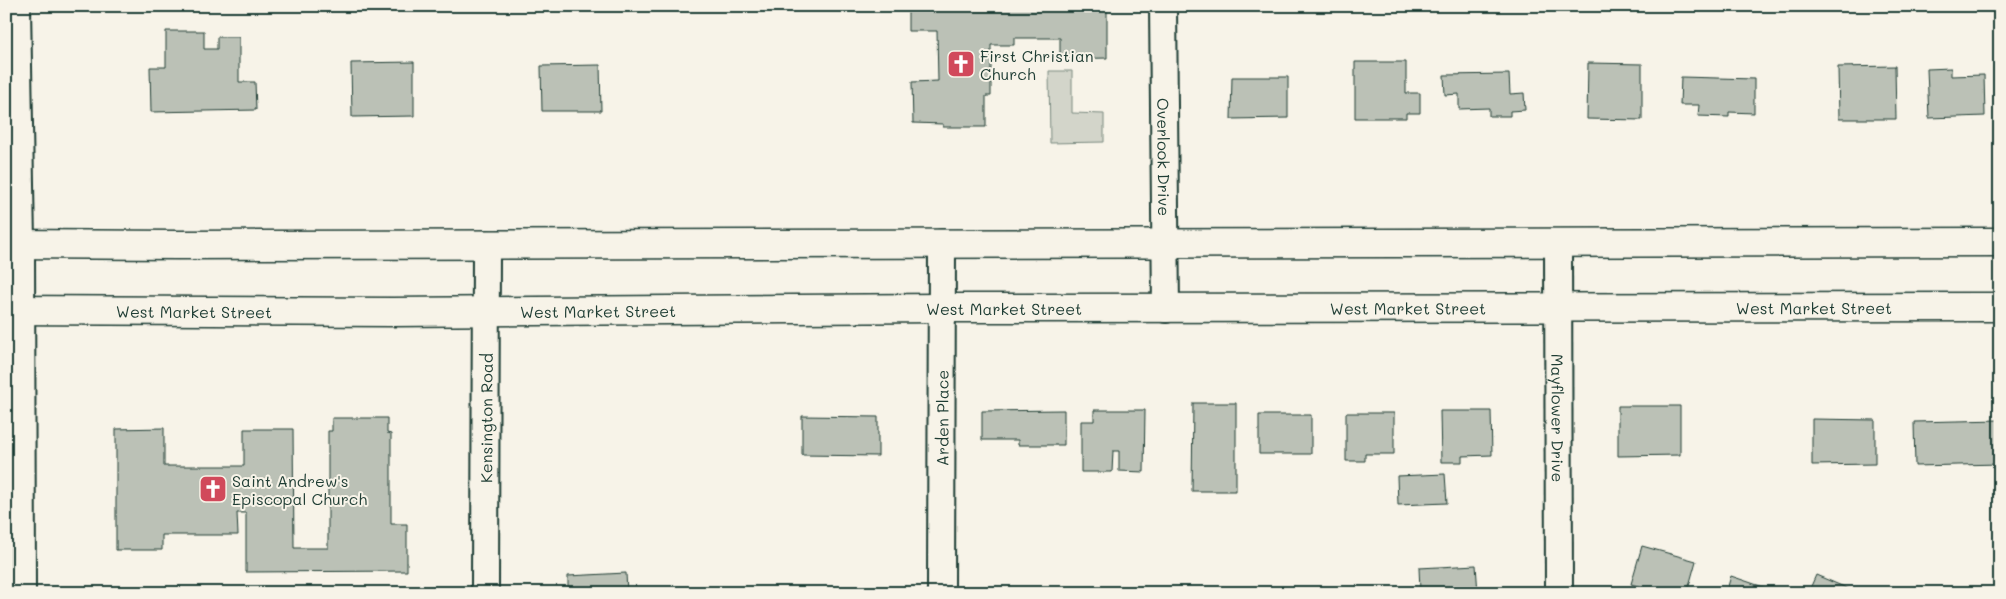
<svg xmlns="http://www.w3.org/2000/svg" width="2006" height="599" font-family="Mali,sans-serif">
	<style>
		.green { fill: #d3d5ca; stroke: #79897f }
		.building { fill: #bbc1b6; stroke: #1f3d34 }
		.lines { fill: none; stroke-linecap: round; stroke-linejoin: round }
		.minor-casing { stroke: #1f3d34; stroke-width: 30 }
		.secondary-casing { stroke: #1f3d34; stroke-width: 31 }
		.minor { stroke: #f7f3e8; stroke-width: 26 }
		.secondary { stroke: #f7f3e8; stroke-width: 28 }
		.labels { text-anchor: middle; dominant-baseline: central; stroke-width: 4; stroke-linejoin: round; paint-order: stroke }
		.poi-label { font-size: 16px; fill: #1f3d34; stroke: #f7f3e8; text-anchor: start }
		.street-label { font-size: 16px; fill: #1f3d34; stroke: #f7f3e8 }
	</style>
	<rect width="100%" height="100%" fill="#f7f3e8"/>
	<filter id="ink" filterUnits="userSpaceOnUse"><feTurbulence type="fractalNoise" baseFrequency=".02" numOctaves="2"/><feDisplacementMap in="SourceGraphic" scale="10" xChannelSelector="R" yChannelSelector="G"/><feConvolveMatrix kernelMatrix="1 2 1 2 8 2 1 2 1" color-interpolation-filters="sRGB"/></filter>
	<g filter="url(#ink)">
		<path class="green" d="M1049 71H1072V113L1104 114V142L1050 143Z"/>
		<path class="building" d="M908 6H1107V58L1060 59V38H1014V45H991V96H986V127H943V124L913 123 912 82 938 81 937 31H908Z
			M1678 6H1714L1678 8Z
			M166 31H204V49H217V37H239V82H255L256 110 151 112 150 67H166Z
			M414 62V116L352 117 351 63Z
			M1355 62H1406V93H1420V113H1406V118H1355Z
			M1588 63 1642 64V120L1587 119Z
			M600 65 601 111H542L541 66Z
			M1895 66 1896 119H1839L1838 67Z
			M1951 68V76L1984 75 1985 116 1929 118 1927 69Z
			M1509 74 1510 94 1524 93 1525 110 1510 111V116H1489V108L1459 109V94L1445 95 1444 75Z
			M1232 77H1288V118L1231 119Z
			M1681 77 1754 79V113L1729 112V117L1698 116 1699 105H1680Z
			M1193 403H1236V491H1192Z
			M1618 406H1680V455L1618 456Z
			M1064 410V445H1018V440H982V411Z
			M1094 410H1145L1144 472 1119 471V451H1113L1112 472H1081V421H1094Z
			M1440 411H1491L1492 455 1462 456V462H1441Z
			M1346 413H1394V454H1365V461H1346Z
			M1259 415H1311V454H1259Z
			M802 416 878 417V456L802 455Z
			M332 418H387V433L391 434V524H407V571L246 572V513H237L238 535H162V550H116V429L164 428V466H244V429H293L294 548H328V431H332Z
			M1812 419 1875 420V464L1812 465Z
			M2000 420V464L1915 466 1914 422Z
			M1445 474 1447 503 1398 505 1397 476Z
			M1642 546 1696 561 1687 593H1663L1631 584Z
			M1476 565 1478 593H1437V589L1420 590 1419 568Z
			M626 573 627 593H568V576Z
			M1816 575 1856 592V593H1808Z
			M1731 576 1775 591V593H1726Z"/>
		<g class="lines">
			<defs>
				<g id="minor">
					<path d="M17 6 21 243 22 593"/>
					<path id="s1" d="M1163 6 1166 309"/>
					<path id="s2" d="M1558 243 1559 593"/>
					<path id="s3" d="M485 593 486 244"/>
					<path id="s4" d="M941 593 942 243"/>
				</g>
				<g id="secondary">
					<path d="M6 244 178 245 2000 242"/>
					<path id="s5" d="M6 310 393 312 942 308 2000 307"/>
				</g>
			</defs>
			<use href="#minor" class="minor-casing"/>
			<use href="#secondary" class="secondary-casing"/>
			<use href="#minor" class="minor"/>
			<use href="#secondary" class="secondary"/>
		</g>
	</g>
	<defs>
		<symbol id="church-square" viewBox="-11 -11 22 22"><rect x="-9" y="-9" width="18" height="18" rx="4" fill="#d1495b" stroke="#f7f3e8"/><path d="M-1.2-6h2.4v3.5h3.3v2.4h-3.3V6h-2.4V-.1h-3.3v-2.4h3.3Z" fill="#fff"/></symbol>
	</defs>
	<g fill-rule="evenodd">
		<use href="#church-square" x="945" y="48" width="32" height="32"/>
		<use href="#church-square" x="197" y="473" width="32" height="32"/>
	</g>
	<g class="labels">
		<g class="poi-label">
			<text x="980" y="55">First Christian<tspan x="980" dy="18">Church</tspan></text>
			<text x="232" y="480">Saint Andrew's<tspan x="232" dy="18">Episcopal Church</tspan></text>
		</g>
		<g class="street-label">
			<text stroke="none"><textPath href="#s1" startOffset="151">Overlook Drive</textPath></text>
			<text stroke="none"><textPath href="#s5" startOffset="1808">West Market Street</textPath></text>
			<text stroke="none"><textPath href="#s5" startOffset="1402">West Market Street</textPath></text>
			<text stroke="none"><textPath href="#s5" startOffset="998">West Market Street</textPath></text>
			<text stroke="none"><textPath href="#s5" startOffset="188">West Market Street</textPath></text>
			<text stroke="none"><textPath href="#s5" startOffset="592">West Market Street</textPath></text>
			<text stroke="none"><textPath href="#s4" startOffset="175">Arden Place</textPath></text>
			<text stroke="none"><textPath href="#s2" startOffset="175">Mayflower Drive</textPath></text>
			<text stroke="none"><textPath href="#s3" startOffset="175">Kensington Road</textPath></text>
		</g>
	</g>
	<rect width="2006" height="599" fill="none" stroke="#f7f3e8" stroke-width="25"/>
	<rect x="12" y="12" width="1981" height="574" fill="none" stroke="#1f3d34" stroke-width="2" filter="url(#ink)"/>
</svg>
